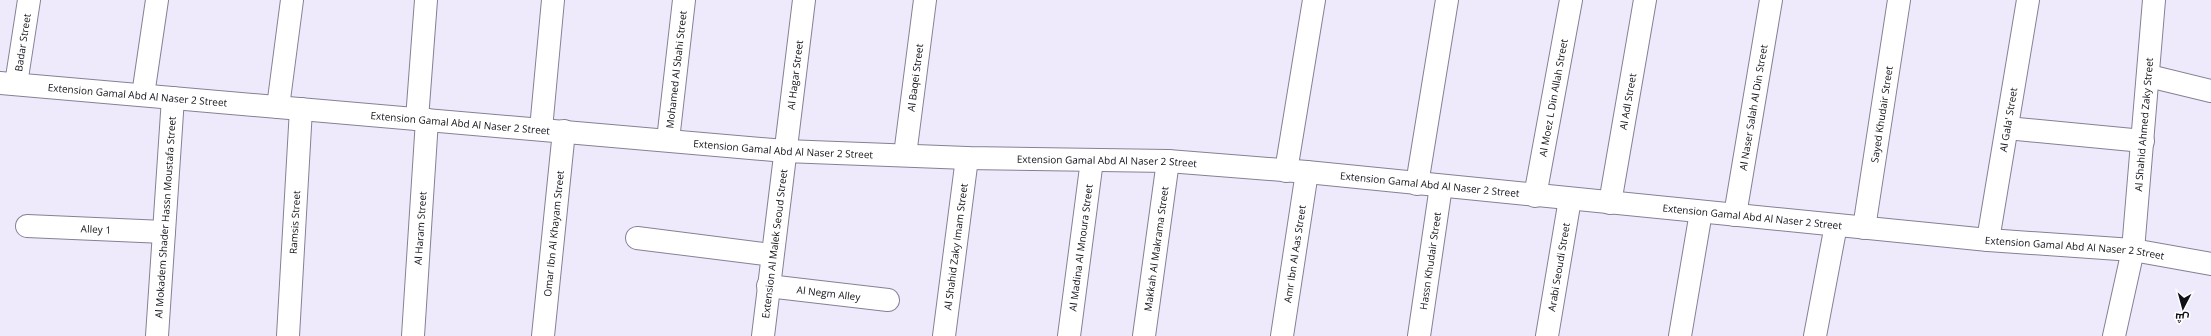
<svg xmlns="http://www.w3.org/2000/svg" width="2211" height="336" font-family="'Open Sans',Cairo,sans-serif">
	<style>
		.lines { fill: none; stroke-linecap: round; stroke-linejoin: round }
		.minor-casing { stroke: #858094; stroke-width: 24 }
		.minor { stroke: #fff; stroke-width: 22 }
		.labels { text-anchor: middle; dominant-baseline: central; stroke-width: 3; stroke-linejoin: round; paint-order: stroke }
		.street-label { font-size: 10px; fill: #121017; stroke: #fff }
	</style>
	<rect width="100%" height="100%" fill="#eee9fb"/>
	<g class="lines">
		<defs>
			<g id="minor">
				<path d="M2149 76 2211 91"/>
				<path id="s1" d="M0 83 785 151 967 158 1168 161 1307 172 1988 240 2133 250 2211 264"/>
				<path id="s2" d="M16 84 29 0"/>
				<path d="M143 95 157 0"/>
				<path d="M278 107 292 0"/>
				<path d="M417 119 426 0"/>
				<path d="M2007 128 2143 141"/>
				<path d="M541 129 553 0"/>
				<path id="s3" d="M668 140 684 0"/>
				<path id="s4" d="M905 155 925 0"/>
				<path d="M1286 171 1314 0"/>
				<path d="M1417 184 1447 0"/>
				<path id="s5" d="M1535 196 1571 0"/>
				<path id="s6" d="M1610 203 1645 0"/>
				<path id="s7" d="M1735 215 1771 0"/>
				<path id="s8" d="M27 226 164 232"/>
				<path id="s9" d="M1864 228 1899 0"/>
				<path d="M637 238 772 255"/>
				<path id="s10" d="M1988 240 2028 0"/>
				<path id="s11" d="M768 286 888 300"/>
				<path id="s12" d="M157 336 173 98"/>
				<path id="s13" d="M288 336 301 109"/>
				<path id="s14" d="M413 336 427 120"/>
				<path id="s15" d="M543 336 564 131"/>
				<path id="s16" d="M763 336 804 0"/>
				<path id="s17" d="M944 336 967 158"/>
				<path id="s18" d="M1069 336 1092 160"/>
				<path id="s19" d="M1144 336 1168 161"/>
				<path id="s20" d="M1282 336 1307 172"/>
				<path id="s21" d="M1419 336 1441 186"/>
				<path id="s22" d="M1547 336 1570 199"/>
				<path d="M1680 336 1701 212"/>
				<path d="M1815 336 1836 225"/>
				<path id="s23" d="M2114 336 2133 250 2154 0"/>
			</g>
		</defs>
		<use href="#minor" class="minor-casing"/>
		<use href="#minor" class="minor"/>
	</g>
	<g class="labels">
		<g class="street-label">
			<text stroke="none"><textPath href="#s2" startOffset="42">Badar Street</textPath></text>
			<text stroke="none"><textPath href="#s3" startOffset="71">Mohamed Al Sbahi Street</textPath></text>
			<text stroke="none"><textPath href="#s16" startOffset="263">Al Hagar Street</textPath></text>
			<text stroke="none"><textPath href="#s4" startOffset="78">Al Baqei Street</textPath></text>
			<text stroke="none"><textPath href="#s1" startOffset="138">Extension Gamal Abd Al Naser 2 Street</textPath></text>
			<text stroke="none"><textPath href="#s5" startOffset="100">Al Moez L Din Allah Street</textPath></text>
			<text stroke="none"><textPath href="#s6" startOffset="103">Al Adl Street</textPath></text>
			<text stroke="none"><textPath href="#s7" startOffset="109">Al Naser Salah Al Din Street</textPath></text>
			<text stroke="none"><textPath href="#s9" startOffset="115">Sayed Khudair Street</textPath></text>
			<text stroke="none"><textPath href="#s10" startOffset="122">Al Gala' Street</textPath></text>
			<text stroke="none"><textPath href="#s1" startOffset="462">Extension Gamal Abd Al Naser 2 Street</textPath></text>
			<text stroke="none"><textPath href="#s23" startOffset="214">Al Shahid Ahmed Zaky Street</textPath></text>
			<text stroke="none"><textPath href="#s1" startOffset="786">Extension Gamal Abd Al Naser 2 Street</textPath></text>
			<text stroke="none"><textPath href="#s1" startOffset="1110">Extension Gamal Abd Al Naser 2 Street</textPath></text>
			<text stroke="none"><textPath href="#s1" startOffset="1434">Extension Gamal Abd Al Naser 2 Street</textPath></text>
			<text stroke="none"><textPath href="#s12" startOffset="119">Al Mokadem Shader Hassn Moustafa Street</textPath></text>
			<text stroke="none"><textPath href="#s1" startOffset="1758">Extension Gamal Abd Al Naser 2 Street</textPath></text>
			<text stroke="none"><textPath href="#s13" startOffset="114">Ramsis Street</textPath></text>
			<text stroke="none"><textPath href="#s14" startOffset="108">Al Haram Street</textPath></text>
			<text stroke="none"><textPath href="#s8" startOffset="69">Alley 1</textPath></text>
			<text stroke="none"><textPath href="#s15" startOffset="103">Omar Ibn Al Khayam Street</textPath></text>
			<text stroke="none"><textPath href="#s16" startOffset="93">Extension Al Malek Seoud Street</textPath></text>
			<text stroke="none"><textPath href="#s17" startOffset="90">Al Shahid Zaky Imam Street</textPath></text>
			<text stroke="none"><textPath href="#s18" startOffset="89">Al Madina Al Mnoura Street</textPath></text>
			<text stroke="none"><textPath href="#s1" startOffset="2082">Extension Gamal Abd Al Naser 2 Street</textPath></text>
			<text stroke="none"><textPath href="#s19" startOffset="88">Makkah Al Makrama Street</textPath></text>
			<text stroke="none"><textPath href="#s20" startOffset="83">Amr Ibn Al Aas Street</textPath></text>
			<text stroke="none"><textPath href="#s21" startOffset="76">Hassn Khudair Street</textPath></text>
			<text stroke="none"><textPath href="#s22" startOffset="70">Arabi Seoudi Street</textPath></text>
			<text stroke="none"><textPath href="#s11" startOffset="61">Al Negm Alley</textPath></text>
		</g>
	</g>
	<g transform="translate(2183 308) rotate(186)" stroke="#ffffff" stroke-width="3" paint-order="stroke">
	<path d="M0-3L7 15L0 10L-7 15Z" fill="#121017"/>
	<text y="-6" font-size="11" font-weight="bold" text-anchor="middle" fill="#121017">ش</text>
	</g>
</svg>
